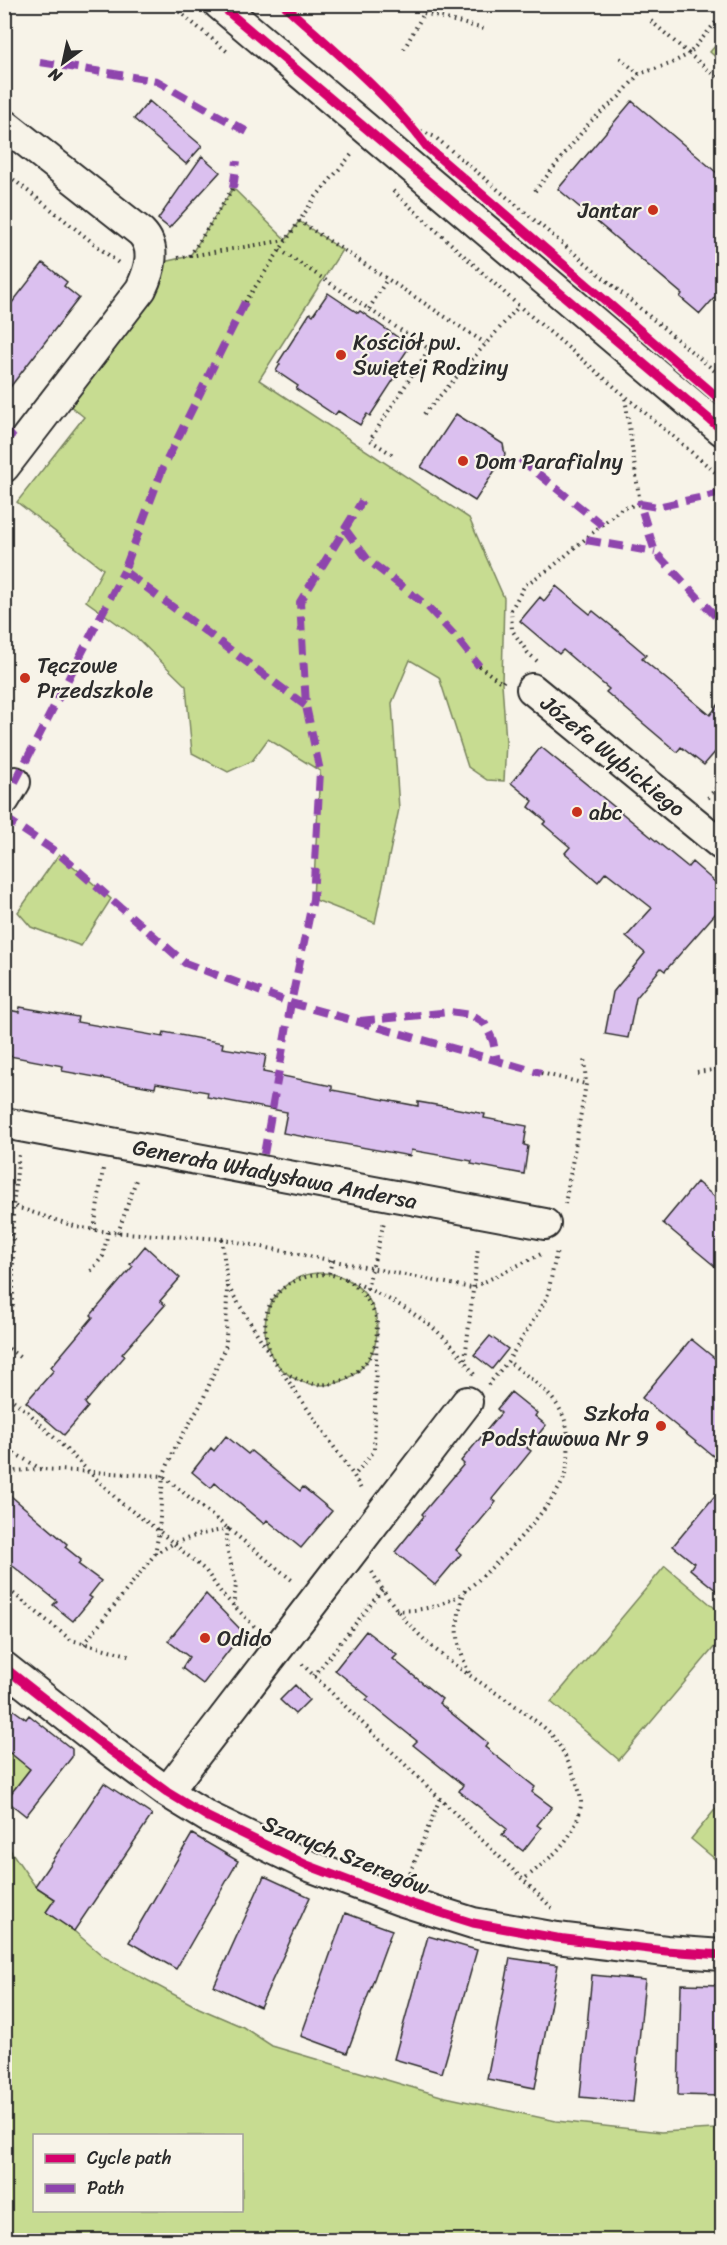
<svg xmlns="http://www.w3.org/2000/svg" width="727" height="2245" font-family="Sriracha,sans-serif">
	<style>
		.green { fill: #c7dc91; stroke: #79845e; stroke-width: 1.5; fill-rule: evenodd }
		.building { fill: #dbc0ef; stroke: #2b2b2b; stroke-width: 1.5 }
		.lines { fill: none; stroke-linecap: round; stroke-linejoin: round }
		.minor-casing { stroke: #2b2b2b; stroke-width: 34 }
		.path { stroke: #2b2b2b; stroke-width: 4; stroke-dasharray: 1.5 4.5; stroke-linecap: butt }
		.minor { stroke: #f7f3e8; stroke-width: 30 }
		.quiet { stroke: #8e44ad; stroke-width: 8; stroke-dasharray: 15 8; stroke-linecap: butt }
		.cycleway-casing { stroke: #f7f3e8; stroke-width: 13 }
		.cycleway { stroke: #d6006c; stroke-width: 9 }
		.poi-dot { fill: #c8321e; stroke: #f7f3e8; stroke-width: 2 }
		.labels { text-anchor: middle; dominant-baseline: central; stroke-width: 4.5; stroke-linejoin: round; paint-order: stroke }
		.poi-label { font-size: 22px; fill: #2b2b2b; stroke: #f7f3e8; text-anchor: start }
		.street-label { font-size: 22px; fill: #2b2b2b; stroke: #f7f3e8 }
	</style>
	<rect width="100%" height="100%" fill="#f7f3e8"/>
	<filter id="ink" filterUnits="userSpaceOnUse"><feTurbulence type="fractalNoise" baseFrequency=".0167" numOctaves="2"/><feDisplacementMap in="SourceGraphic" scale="12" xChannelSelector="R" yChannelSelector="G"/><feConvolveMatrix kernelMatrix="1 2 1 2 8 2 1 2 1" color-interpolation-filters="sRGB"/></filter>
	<g filter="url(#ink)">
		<path class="green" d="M722 38V63L710 52Z
			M233 188 286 240 299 221 342 250 259 380 469 518 504 598 502 683 506 742 504 781 487 780 468 767 439 677 410 660 392 703 399 809 375 923 313 899 320 771 268 739 252 761 228 772 192 753 186 686 136 637 86 601 103 569 17 502 84 417 59 397 150 265 190 256Z
			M59 854 111 899 81 946 31 927 18 912Z
			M5 1233 10 1247 8 1298 5 1303Z
			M265 1329a56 56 0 1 1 112 0a56 56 0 1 1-112 0Z
			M665 1566 722 1614V1638L619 1760 551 1702Z
			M4 1748 30 1769 6 1800 8 1847 35 1886 55 1899 46 1912 74 1931 104 1957 199 2008 243 2027 272 2046 441 2096 556 2121 661 2132 714 2129 722 2126V2240H5ZM34 2136H242V2210H34Z
			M722 1801V1865L691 1839Z"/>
		<path class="building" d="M149 101 202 146 186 164 134 119Z
			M632 101 723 178V288L700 314 680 297 682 294 558 189Z
			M202 156 220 172 169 228 158 219Z
			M43 263 67 282 64 286 79 298 4 395V313Z
			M328 293 358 313 360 311 410 346 396 367 400 370 370 416 367 414 360 425 338 411 335 415 296 389 298 386 276 371 280 364 278 363 310 313 313 315Z
			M456 414 503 444 505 455 475 501 421 467Z
			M556 586 590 614 593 611 619 632 646 655 642 659 710 715 723 699V743L704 765 681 747 677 752 606 692 609 689 563 650 559 654 520 621 540 597 544 601Z
			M541 747 688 867 692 862 723 889V905L665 971 661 968 636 998 628 1038 605 1034 613 992 645 953 626 937 652 908 606 872 598 882 565 853 570 847 543 824 546 821 529 807 533 801 511 783Z
			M20 1007 78 1017 77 1022 163 1037 164 1032 223 1043 222 1048 266 1055 263 1072 332 1086V1090L418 1106V1102L448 1107 485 1114 484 1118 527 1126 524 1145 528 1146 524 1174 471 1164 472 1161 411 1150 410 1156 283 1133 287 1112 207 1097 208 1092 156 1083 155 1088 62 1071 63 1066 4 1055V1009L19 1012Z
			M697 1182 723 1204V1273L663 1223Z
			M145 1246 180 1278 160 1301 165 1305 122 1354 125 1356 85 1403 88 1407 64 1435 26 1402 54 1370 51 1367 93 1317 91 1315 133 1266 130 1264Z
			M490 1336 508 1349 492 1369 474 1355Z
			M691 1339 723 1365V1464L642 1398Z
			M511 1392 537 1413 535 1416 546 1425 527 1448 531 1451 492 1499 496 1502 456 1550 461 1554 435 1585 395 1552 424 1516 422 1514 464 1464 461 1461 501 1413 497 1409Z
			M226 1436 248 1454 251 1451 300 1491 303 1487 332 1511 301 1548 267 1520 264 1524 215 1483 211 1488 192 1472 211 1448 214 1451Z
			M723 1486V1596L690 1569 694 1563 673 1546Z
			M4 1490 67 1544 65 1547 81 1560 78 1564 101 1581 89 1596 92 1598 73 1621 53 1605 57 1601 4 1559Z
			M206 1594 243 1632 203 1684 182 1668 189 1657 168 1641Z
			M366 1631 397 1655 393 1659 442 1699 439 1703 488 1743 485 1747 535 1787 532 1792 552 1807 537 1825 541 1828 523 1851 502 1835 507 1829 459 1791 463 1785 413 1745 417 1741 366 1700 369 1697 335 1670Z
			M295 1685 309 1700 295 1714 280 1700Z
			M4 1703 26 1719 29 1715 72 1749V1757L26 1816 6 1800 30 1769 4 1748Z
			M104 1783 152 1815 74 1931 46 1912 55 1899 35 1886Z
			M192 1834 238 1861 176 1969 129 1942Z
			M264 1876 310 1897 260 2007 214 1986Z
			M345 1913 392 1930 347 2053 301 2036Z
			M428 1936 477 1950 442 2073 394 2059Z
			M510 1958 558 1965 535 2088 487 2079Z
			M592 1975 645 1980 633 2102 580 2097Z
			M681 1984 723 1985V2096L678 2095Z"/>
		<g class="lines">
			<defs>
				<path id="minor" d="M219 4 722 430
					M4 124 141 232C157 248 150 270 141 289L4 467
					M532 689 722 845
					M4 800 15 782
					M4 1123 545 1224
					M4 1667 103 1745 167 1792 208 1817 307 1865 400 1900 473 1923 557 1938 666 1951 722 1955
					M167 1792 467 1402"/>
			</defs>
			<use href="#minor" class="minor-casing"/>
			<path class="path" d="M170 4 229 53
				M424 13 484 29
				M651 21 689 54 722 15
				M404 49 429 4
				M620 58 639 74
				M411 129 412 127 435 137 722 377
				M4 172 121 265
				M393 191 519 306 722 478
				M535 191 590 122 619 97 639 74 670 64 689 54 722 81
				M299 221 485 343
				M280 250 429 349 370 440 393 455
				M190 256 233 188
				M178 258 286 240
				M245 302 314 199 352 154
				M369 309 387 279
				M424 414 519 306
				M537 661 528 653 512 630 511 610 525 585 552 567 622 508 640 504 625 397
				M479 666 502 683 504 680
				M708 798 722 781
				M697 1072 722 1069
				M541 1073 586 1084
				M4 1203 77 1227 108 1232 222 1239 472 1288 541 1254
				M565 1204 586 1084 584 1057
				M4 1224 12 1240
				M94 1230 103 1169
				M118 1233 137 1177
				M222 1239 227 1285 271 1356 354 1476 362 1491
				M332 1260 329 1274 346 1279
				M91 1271 103 1256 108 1232
				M346 1279C362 1290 370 1301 377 1320L374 1451 354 1476
				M356 1283C408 1308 443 1326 475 1376
				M367 1289 384 1222
				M4 1315 13 1305V1206L19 1154
				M4 1345 22 1359
				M269 1348C254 1303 285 1274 329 1274
				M465 1359 478 1247
				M285 1372C318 1396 362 1384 375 1344
				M488 1385 508 1361 547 1298 557 1250
				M4 1393 28 1412 121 1503 159 1531 206 1571 222 1594 257 1629
				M4 1447 41 1469
				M4 1476 16 1471 41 1469 163 1476 293 1581
				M155 1554 159 1531 163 1476 175 1448 201 1404 226 1345 227 1286
				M372 1572C390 1604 413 1632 442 1655 469 1677 500 1694 528 1715 535 1721 543 1726 549 1732 562 1745 580 1783 581 1802 581 1813 575 1827 569 1836 557 1854 540 1866 523 1880
				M4 1586 71 1640 132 1656
				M465 1590C454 1624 455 1643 470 1675
				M396 1610C416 1612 440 1607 458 1596 482 1582 555 1504 564 1478 569 1463 570 1439 566 1424 559 1396 529 1378 508 1361
				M84 1644 155 1554 174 1543 201 1534 228 1529 226 1544 236 1585 233 1606
				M302 1664 552 1908
				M314 1676 382 1590
				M410 1873 440 1798"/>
			<use href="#minor" class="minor"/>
			<path class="quiet" d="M40 62 157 81 251 134
				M233 188 237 161
				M245 302 162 470 124 571 306 706
				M4 441 14 433
				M520 459 602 525
				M722 493 657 507 640 504 655 552 722 623
				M345 529 368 560 427 606 457 638 479 666
				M586 540 655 552
				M15 782 124 571
				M4 817 59 854 185 963 291 1003 541 1073
				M360 1021 450 1012 471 1015 485 1024 493 1041 497 1061
				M264 1154 291 1003 313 899 320 771 306 706 300 602 362 501"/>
			<defs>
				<path id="cycleway" d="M219 4 722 430
					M283 4C333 50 387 93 427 147L722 401
					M4 1667 103 1745 167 1792 208 1817 307 1865 400 1900 473 1923 557 1938 666 1951 722 1955"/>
			</defs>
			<use href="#cycleway" class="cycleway-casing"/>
			<use href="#cycleway" class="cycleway"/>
		</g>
	</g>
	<g class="poi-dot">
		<circle cx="653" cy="210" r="6"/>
		<circle cx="341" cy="355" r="6"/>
		<circle cx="463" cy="461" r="6"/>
		<circle cx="25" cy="678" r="6"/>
		<circle cx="577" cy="812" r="6"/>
		<circle cx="661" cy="1426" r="6"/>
		<circle cx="205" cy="1638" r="6"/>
	</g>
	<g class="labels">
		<g class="poi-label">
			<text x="641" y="210" text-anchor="end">Jantar</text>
			<text x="353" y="342">Kościół pw.<tspan x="353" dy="25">Świętej Rodziny</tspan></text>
			<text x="475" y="461">Dom Parafialny</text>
			<text x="37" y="665">Tęczowe<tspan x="37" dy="25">Przedszkole</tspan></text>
			<text x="589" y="812">abc</text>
			<text x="649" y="1413" text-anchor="end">Szkoła<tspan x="649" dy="25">Podstawowa Nr 9</tspan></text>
			<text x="217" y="1638">Odido</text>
		</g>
		<g class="street-label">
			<text transform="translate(613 756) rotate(39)">Józefa Wybickiego</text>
			<text transform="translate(275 1174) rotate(11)">Generała Władysława Andersa</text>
			<text transform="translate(346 1855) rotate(22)">Szarych Szeregów</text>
		</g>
	</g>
	<rect width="727" height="2245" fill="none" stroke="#f7f3e8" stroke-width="24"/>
	<rect x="12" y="12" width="703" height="2221" fill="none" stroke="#2b2b2b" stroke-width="2" filter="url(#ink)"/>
	<rect x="33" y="2134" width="210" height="78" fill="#f7f3e8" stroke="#a5a39c" stroke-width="1.5"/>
	<rect x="45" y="2154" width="30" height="9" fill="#d6006c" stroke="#a5a39c" stroke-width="1.5"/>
	<text x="87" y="2164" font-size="18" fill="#2b2b2b">Cycle path</text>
	<rect x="45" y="2184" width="30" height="9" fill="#8e44ad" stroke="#a5a39c" stroke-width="1.5"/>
	<text x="87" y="2194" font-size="18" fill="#2b2b2b">Path</text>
	<g transform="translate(63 63) rotate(213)" stroke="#f7f3e8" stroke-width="4.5" paint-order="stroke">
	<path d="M0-4.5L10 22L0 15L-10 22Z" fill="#2b2b2b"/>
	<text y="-9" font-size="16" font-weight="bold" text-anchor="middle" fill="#2b2b2b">N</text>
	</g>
</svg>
